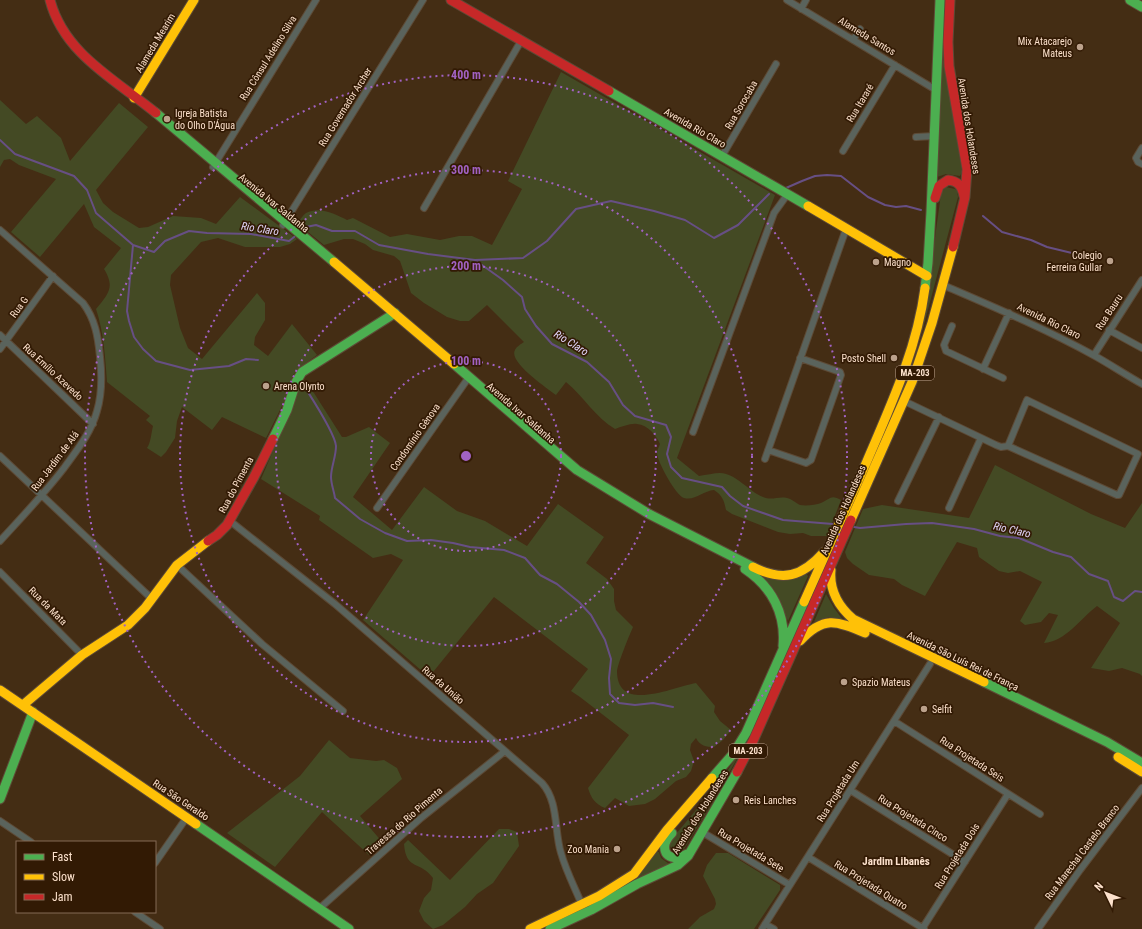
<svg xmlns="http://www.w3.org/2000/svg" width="1142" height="929" font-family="'Roboto Condensed',sans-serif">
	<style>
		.green { fill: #444a24 }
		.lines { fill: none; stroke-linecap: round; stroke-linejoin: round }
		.stream { stroke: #674f84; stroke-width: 2 }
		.street-casing { stroke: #5d4a36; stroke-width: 8 }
		.fast-casing { stroke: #5d4a36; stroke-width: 11 }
		.slow-casing { stroke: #5d4a36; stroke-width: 11 }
		.jam-casing { stroke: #5d4a36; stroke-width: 11 }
		.street { stroke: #5a635c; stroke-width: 6 }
		.fast { stroke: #4caf50; stroke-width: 9 }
		.slow { stroke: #ffc107; stroke-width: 9 }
		.jam { stroke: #c62828; stroke-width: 9 }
		.ring { fill: none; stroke: #a262c3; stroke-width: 2; stroke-dasharray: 2 4 }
		.poi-dot { fill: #bca28c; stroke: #321a04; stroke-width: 1.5 }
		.labels { text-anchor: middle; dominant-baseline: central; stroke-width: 3.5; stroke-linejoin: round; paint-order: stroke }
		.shield { fill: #321a04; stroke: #bfa590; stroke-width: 1 }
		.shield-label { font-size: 9px; font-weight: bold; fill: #fce1cc }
		.street-label { font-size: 10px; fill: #fce1cc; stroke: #321a04 }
		.poi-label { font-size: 10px; fill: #fce1cc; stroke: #321a04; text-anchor: start }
		.water-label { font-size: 11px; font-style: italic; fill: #e1d4f9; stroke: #321a04 }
		.neighbourhood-label { font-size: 11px; font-weight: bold; fill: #fce1cc; stroke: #321a04 }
		.centre { fill: #a262c3; stroke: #321a04; stroke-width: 2 }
		.ring-label { font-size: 12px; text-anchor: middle; font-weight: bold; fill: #a262c3; stroke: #321a04; stroke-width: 3.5; stroke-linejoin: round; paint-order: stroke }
	</style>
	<rect width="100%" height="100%" fill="#442d14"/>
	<path class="green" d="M941 59 944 61 962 172 960 176 946 174 937 177Z
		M561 72 775 195 677 458 699 476C706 475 714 473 720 473 737 474 748 491 763 497 772 501 778 496 787 498 792 499 796 503 800 505 806 506 816 505 821 503 830 499 831 494 841 500L827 536H811L803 533 790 534 778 532 732 514 726 510C724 500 722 495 714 490 703 491 695 501 684 498 676 496 657 461 657 453 657 450 659 447 660 444 656 435 648 425 637 424 631 423 621 427 615 429 595 417 584 397 566 382L556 395C547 388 508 362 515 350 516 347 521 344 524 342L487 305 469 321H460L447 317 424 303 411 293 400 261 394 256 373 250 365 244 353 239H344L324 245 297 223C300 220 303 215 306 213 320 206 335 214 347 220L353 218 390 237 407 234 440 240 459 236H472L492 245 522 189 508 181Z
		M0 100 26 124 37 116 61 138 70 161 119 103 148 127 96 190 103 203 113 212 139 228 148 227 173 216 201 218 216 224 240 197 297 239 290 244 280 247H245L218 238 201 242 171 275 170 285 180 328 188 348 202 359 257 293 265 303V320L255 337 254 345 268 356 292 324 317 355 298 369 293 375 283 404 266 438 222 417 212 430 182 407 177 421 175 438 166 452 161 457 147 448C151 442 151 434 153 426L146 420 150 416 107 382C105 357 104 333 96 309 109 293 115 287 104 269L121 248 94 227 84 204 40 257 11 232 56 179 19 165 10 159 4 160 0 167Z
		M946 187 955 189 957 191 958 197 922 332 941 194 944 189Z
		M301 386H305L314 393 342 437H346L369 427 390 443 353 497 392 530 424 487 457 511 485 521 527 546 558 504 604 537 586 563 607 579 614 589V601L616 610 633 627C629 636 618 663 617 671 617 714 673 687 696 683L715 706 714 712 720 721 731 730 723 740 714 747C706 747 700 746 696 738L691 744 690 750 694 761 691 771 686 777 676 781 655 799 645 804 629 806 615 798 605 808C595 804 591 798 588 788L629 735 580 697 571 691 588 669 494 597 429 677 363 620 403 560 391 554 373 558 319 520 320 516 261 479Z
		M995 465 1091 514 1125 528 1142 503V676L1140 674 1122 668 1109 671 1091 668 1120 623 1097 606C1081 618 1065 642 1044 643L1058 615 1049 613 1041 622 1025 625 1020 621 1042 582 1020 571 1008 573 999 571 979 557 977 548 957 542 925 596 902 585 894 579 869 575 853 564 847 558 845 552 863 509 882 505 969 518Z
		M806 574 808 576 788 621 782 608 759 575 800 576Z
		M826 594 834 608 843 620 829 617 814 622Z
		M329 740 350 758 376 761 384 760 397 768 402 779 360 816 383 843 369 855 322 812 275 867 227 833 300 776Z
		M742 747 743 748 714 800 684 849 678 853 673 851 670 846 671 840 725 775Z
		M499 829H509L517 832 519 846 493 883 477 894 465 907 443 925 433 929 424 921 419 911 424 898 431 890 433 878C420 860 406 871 404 844L408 840 450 880Z
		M657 852H659L661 858 669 864 633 883 634 880Z
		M716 853H728L780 885V890L754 929H688L700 917 714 909 716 904 715 899 703 876 707 865Z"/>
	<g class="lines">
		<path class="stream" d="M0 140 15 154 74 176 87 190 96 213 133 245 154 252 165 241 189 231 207 233 251 234 289 241 298 234
			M786 188 802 181 815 176 827 175 841 176 868 197 885 205 896 207 906 206 921 210
			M983 216 1002 232 1031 240 1047 247 1076 254
			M303 230 306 227 316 225 332 231H355L379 245 428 254 475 260 503 280 522 297 525 309 536 326 552 344 587 362 609 382 623 405 635 416 666 425 671 437 667 454 671 467 682 478 722 487 730 496 743 506 783 520 833 524
			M133 245 127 311 129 321 134 337 143 349 156 361 190 370 229 366 246 359 258 360
			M475 260 523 258 547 241 576 209 611 201 654 211 685 220 714 238 738 225 769 194
			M306 389C313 400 335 434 336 446 336 457 331 467 331 477 331 484 334 491 335 498L360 519 385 533 407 541 431 540 453 543 470 547 504 550 525 558 540 575 557 584 579 602 591 615 605 640 611 659 609 678 610 694 619 703 635 705 653 703 673 707
			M854 527 860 528 906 524 932 523 974 529 1000 536 1019 538 1053 552 1071 557 1089 574 1108 581 1114 597 1123 601 1135 591 1142 592"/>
		<defs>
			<path id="street" d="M787 0 936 90
				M801 9 806 0
				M853 40 860 29
				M916 137 934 136
				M1142 148 1136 158 1138 162 1142 164
				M843 151 895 65
				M722 156 776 64
				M213 167 316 0
				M424 208 521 41
				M283 225 423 0
				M0 230 83 303C95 319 98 336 100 357 102 375 102 394 97 411 91 433 77 450 64 468 44 494 22 517 0 541
				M943 285C994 307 1046 329 1095 356 1111 365 1126 375 1142 384
				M952 326 944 345 946 351 1003 378
				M1109 330 1142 348
				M0 335 93 424
				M0 349 53 276
				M1094 355 1142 280
				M983 369 1009 313
				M904 401 996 445 1001 447 1008 446 1117 495H1119L1138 454 1027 400 1008 446
				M693 432 774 213 787 195
				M768 450 806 463 811 460 841 375 840 372 800 358
				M0 456 152 599
				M765 459 846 229
				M898 501 939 417
				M377 508 469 377
				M949 508 981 438
				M230 521 335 604 542 783C559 802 554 831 561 853 566 871 575 888 582 905
				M177 565 262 644 343 711
				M0 572 82 655
				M894 721 1040 814
				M850 790 965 862
				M0 821 31 842
				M702 832 790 885
				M808 857 924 929
				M155 863 187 817
				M320 908 421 818 505 751
				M135 912 160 929
				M765 924 774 929
				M762 929 930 664
				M922 929 1008 794
				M1038 929 1080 870 1142 788"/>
			<path id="fast" d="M1130 0 1142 7
				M609 91 808 206
				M156 113 334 262
				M925 288 928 263 931 212 940 0
				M454 364 577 470 649 514 753 567
				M273 439 287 410 296 382 302 372 395 313
				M745 569C772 587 786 614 783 646
				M984 682 1107 742 1142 763
				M712 778 733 754 746 733 804 602
				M0 799 33 712
				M196 824 349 929
				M672 833C669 836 666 840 665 844 662 859 678 860 687 854
				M550 929 591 910 637 884 678 865 688 856 737 772"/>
			<path id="slow" d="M134 98 194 0
				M808 206 927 276
				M334 262 454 364
				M851 520 912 382 932 323 953 247
				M753 567C783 582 802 577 824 552
				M831 570C829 591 838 606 853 619L984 682
				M804 602C825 555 846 508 867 461 891 405 917 349 925 288
				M800 641C823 616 836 620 865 633
				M0 690 196 824
				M23 705 82 655 128 625 145 608 177 565 208 541
				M1118 757 1142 772
				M530 929 599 896 634 874 667 830 712 778"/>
			<path id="jam" d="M50 0C64 54 116 80 156 113
				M451 0 609 91
				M950 0 948 42 949 66 967 169 965 197 953 247
				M935 198 939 186 948 180C958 181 962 186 964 196
				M208 541 217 535 227 525 254 477 273 439
				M737 772 753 741 851 520"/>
		</defs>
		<use href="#street" class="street-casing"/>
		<use href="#fast" class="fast-casing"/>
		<use href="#slow" class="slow-casing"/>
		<use href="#jam" class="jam-casing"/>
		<use href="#street" class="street"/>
		<use href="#fast" class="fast"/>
		<use href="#slow" class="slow"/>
		<use href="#jam" class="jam"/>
	</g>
	<g class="ring">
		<circle cx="466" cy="456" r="95"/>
		<circle cx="466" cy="456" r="190"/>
		<circle cx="466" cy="456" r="286"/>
		<circle cx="466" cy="456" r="381"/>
	</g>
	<g class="poi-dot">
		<circle cx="1080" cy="47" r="4"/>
		<circle cx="167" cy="119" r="4"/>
		<circle cx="1110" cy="261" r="4"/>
		<circle cx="876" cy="262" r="4"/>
		<circle cx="894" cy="358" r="4"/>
		<circle cx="266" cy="386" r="4"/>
		<circle cx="844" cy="682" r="4"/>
		<circle cx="924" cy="709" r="4"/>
		<circle cx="736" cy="800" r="4"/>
		<circle cx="617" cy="849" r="4"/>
	</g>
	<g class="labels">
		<g class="shield">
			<rect x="896" y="366" width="38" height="14" rx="3"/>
			<rect x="729" y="744" width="38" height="14" rx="3"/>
		</g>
		<g class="shield-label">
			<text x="915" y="373">MA-203</text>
			<text x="748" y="751">MA-203</text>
		</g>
		<g class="street-label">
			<text transform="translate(867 36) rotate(31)">Alameda Santos</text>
			<text transform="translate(155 43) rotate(-59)">Alameda Mearim</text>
			<text transform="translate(268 58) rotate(-58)">Rua Cônsul Adelino Silva</text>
			<text transform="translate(860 103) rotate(-59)">Rua Itararé</text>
			<text transform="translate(741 105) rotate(-60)">Rua Sorocaba</text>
			<text transform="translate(345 107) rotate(-58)">Rua Governador Archer</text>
			<text transform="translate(969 126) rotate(81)">Avenida dos Holandeses</text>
			<text transform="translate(695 128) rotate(30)">Avenida Rio Claro</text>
			<text transform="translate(274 203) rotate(39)">Avenida Ivar Saldanha</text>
			<text transform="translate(19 307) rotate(-54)">Rua G</text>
			<text transform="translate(1109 312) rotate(-57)">Rua Bauru</text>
			<text transform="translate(1049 321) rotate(26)">Avenida Rio Claro</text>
			<text transform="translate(53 372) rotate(43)">Rua Emílio Azevedo</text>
			<text transform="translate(521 413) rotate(41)">Avenida Ivar Saldanha</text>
			<text transform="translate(415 437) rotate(-55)">Condomínio Gênova</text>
			<text transform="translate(55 461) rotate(-53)">Rua Jardim de Alá</text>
			<text transform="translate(236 485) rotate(-62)">Rua do Pimenta</text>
			<text transform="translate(843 510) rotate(-66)">Avenida dos Holandeses</text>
			<text transform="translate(48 606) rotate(45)">Rua da Mata</text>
			<text transform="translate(963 661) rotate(26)">Avenida São Luís Rei de França</text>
			<text transform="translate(443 685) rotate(41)">Rua da União</text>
			<text transform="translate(972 759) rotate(33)">Rua Projetada Seis</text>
			<text transform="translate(838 791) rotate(-58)">Rua Projetada Um</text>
			<text transform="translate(181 800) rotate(34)">Rua São Geraldo</text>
			<text transform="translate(700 812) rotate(-58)">Avenida dos Holandeses</text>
			<text transform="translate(913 818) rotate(32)">Rua Projetada Cinco</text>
			<text transform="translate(404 821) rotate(-41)">Travessa do Rio Pimenta</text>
			<text transform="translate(751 850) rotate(31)">Rua Projetada Sete</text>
			<text transform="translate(1082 852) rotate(-53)">Rua Marechal Castelo Branco</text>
			<text transform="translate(957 856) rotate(-58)">Rua Projetada Dois</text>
			<text transform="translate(871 885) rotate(32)">Rua Projetada Quatro</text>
		</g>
		<g class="poi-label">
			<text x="1072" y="41" text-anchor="end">Mix Atacarejo<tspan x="1072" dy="12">Mateus</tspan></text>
			<text x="175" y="113">Igreja Batista<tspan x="175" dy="12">do Olho D'Água</tspan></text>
			<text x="1102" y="255" text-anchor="end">Colegio<tspan x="1102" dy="12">Ferreira Gullar</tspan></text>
			<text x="884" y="262">Magno</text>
			<text x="886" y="358" text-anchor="end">Posto Shell</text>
			<text x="274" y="386">Arena Olynto</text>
			<text x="852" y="682">Spazio Mateus</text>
			<text x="932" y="709">Selfit</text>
			<text x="744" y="800">Reis Lanches</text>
			<text x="609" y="849" text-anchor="end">Zoo Mania</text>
		</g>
		<g class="water-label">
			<text transform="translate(260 229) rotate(9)">Rio Claro</text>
			<text transform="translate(571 343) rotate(32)">Rio Claro</text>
			<text transform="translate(1012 530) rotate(13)">Rio Claro</text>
		</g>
		<g class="neighbourhood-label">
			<text x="896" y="861">Jardim Libanês</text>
		</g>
	</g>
	<circle cx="466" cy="456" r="6" class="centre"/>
	<g class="ring-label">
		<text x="466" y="79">400 m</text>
		<text x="466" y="174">300 m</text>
		<text x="466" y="270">200 m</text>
		<text x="466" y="365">100 m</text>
	</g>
	<rect x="16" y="841" width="140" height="72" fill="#321a04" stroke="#836a54"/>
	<rect x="24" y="854" width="20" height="6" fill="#4caf50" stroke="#836a54"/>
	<text x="52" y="861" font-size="12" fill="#fce1cc">Fast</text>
	<rect x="24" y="874" width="20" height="6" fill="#ffc107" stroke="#836a54"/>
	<text x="52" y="881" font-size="12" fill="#fce1cc">Slow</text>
	<rect x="24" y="894" width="20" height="6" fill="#c62828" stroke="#836a54"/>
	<text x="52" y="901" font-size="12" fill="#fce1cc">Jam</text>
	<g transform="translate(1106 893) rotate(313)" stroke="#321a04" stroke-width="3" paint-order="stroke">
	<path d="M0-3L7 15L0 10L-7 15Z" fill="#fce1cc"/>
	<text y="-6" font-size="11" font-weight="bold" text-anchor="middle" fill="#fce1cc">N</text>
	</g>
</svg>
